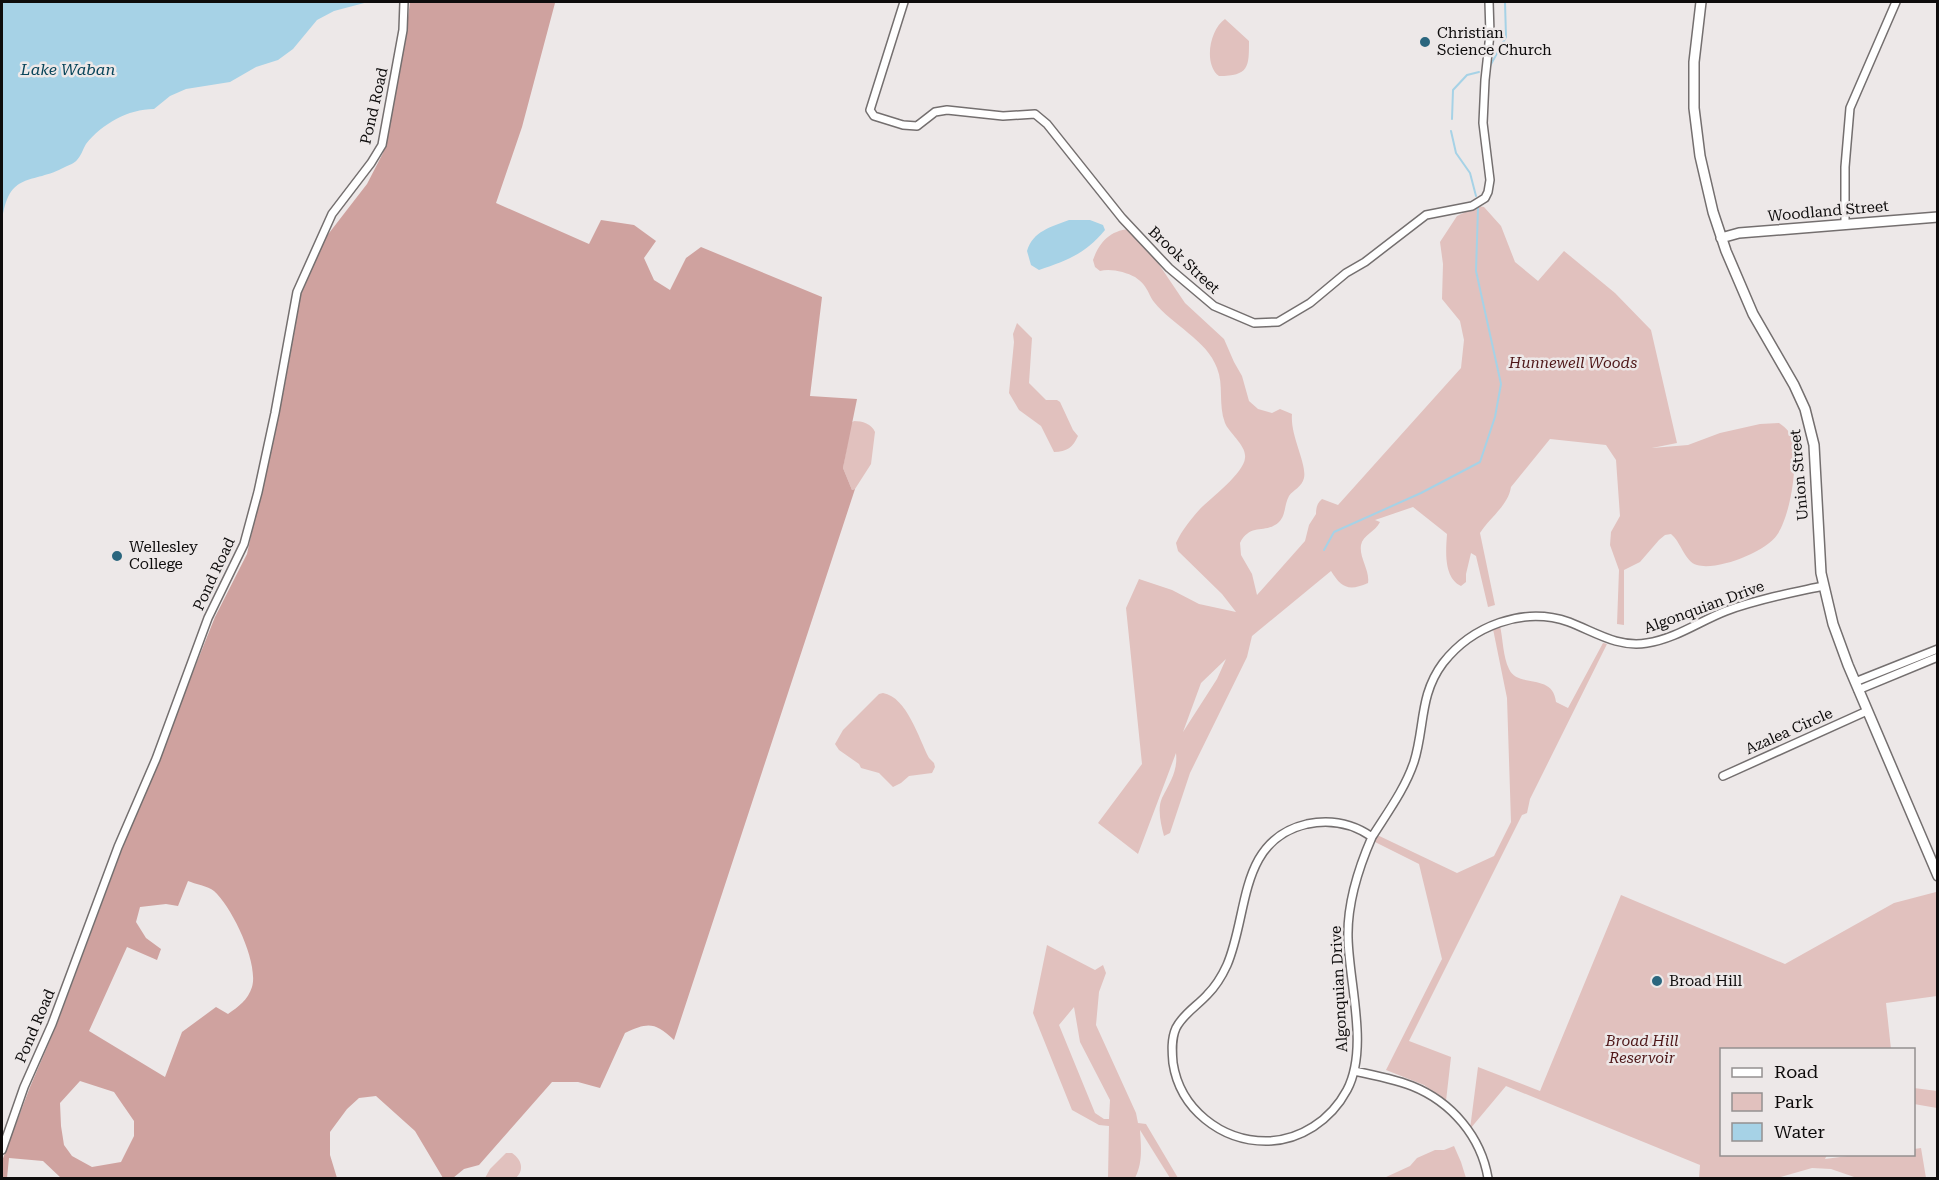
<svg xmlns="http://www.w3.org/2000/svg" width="1939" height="1180" font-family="'Roboto Serif',serif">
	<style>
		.green { fill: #e1c1be; fill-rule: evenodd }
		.forest { fill: #cfa29f; fill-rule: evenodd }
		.water { fill: #a6d2e6 }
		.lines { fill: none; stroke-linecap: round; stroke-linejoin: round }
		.stream { stroke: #a6d2e6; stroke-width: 2 }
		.minor-casing { stroke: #746f6f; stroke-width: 10 }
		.tertiary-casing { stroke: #746f6f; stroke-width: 12 }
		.minor { stroke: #fff; stroke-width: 7 }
		.tertiary { stroke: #fff; stroke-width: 9 }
		.poi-dot { fill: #2b667e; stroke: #ede8e8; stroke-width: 2 }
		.labels { text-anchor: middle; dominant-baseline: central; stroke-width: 5; stroke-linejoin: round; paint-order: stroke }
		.poi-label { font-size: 15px; fill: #0e0c0c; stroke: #ede8e8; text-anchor: start }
		.street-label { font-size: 15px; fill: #0e0c0c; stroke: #ede8e8 }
		.park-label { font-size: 15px; font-style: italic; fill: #4e1718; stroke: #ede8e8 }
		.water-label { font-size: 16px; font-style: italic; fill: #09455a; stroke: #ede8e8 }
	</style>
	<rect width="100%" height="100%" fill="#ede8e8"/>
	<path class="green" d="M1225 19 1249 41C1249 67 1249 76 1219 76 1203 64 1210 29 1225 19Z
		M1478 206 1484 207 1501 226 1515 262 1538 281 1564 251 1615 293 1651 330 1677 443 1652 448 1688 445 1720 433 1760 424 1779 423C1782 425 1786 428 1789 432 1801 454 1791 515 1777 535 1766 552 1717 571 1697 565 1685 562 1681 542 1671 534L1665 535 1659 540 1640 562 1624 570V625L1617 624 1619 570 1610 545 1611 532 1620 516 1616 460 1606 445 1550 439 1511 487C1508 506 1490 517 1480 533L1495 605 1488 607 1476 556 1471 553 1466 574V582L1461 586C1443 578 1446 549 1447 534L1413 507 1375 520 1380 522C1375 532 1363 535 1361 545 1359 558 1370 570 1368 583 1348 592 1341 587 1331 571L1252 636 1247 657 1190 773 1170 833 1164 836C1161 824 1157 809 1162 798 1170 782 1178 771 1176 753L1138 854 1098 823 1142 764 1126 608 1139 579 1172 590 1199 604 1236 612 1222 594 1178 551 1176 543C1182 530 1191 519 1200 509 1211 498 1244 473 1245 458 1247 446 1229 433 1225 423 1218 404 1224 385 1217 368 1207 340 1172 325 1154 302 1147 292 1148 286 1135 277 1126 272 1110 268 1100 271L1095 267 1093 260C1100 240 1113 228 1135 229L1185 303 1224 339 1234 362 1242 376 1249 401 1258 409 1272 413 1280 409 1292 414C1290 436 1307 463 1304 478 1302 487 1293 490 1289 496 1284 505 1286 515 1279 522 1265 535 1251 522 1240 543L1241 555 1252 574 1257 595 1305 541 1309 525 1316 514C1316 508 1317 503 1322 499L1338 505 1461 368 1464 340 1460 321 1442 299 1443 264 1440 242 1457 216ZM1226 659 1217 679 1183 732 1201 683Z
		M1017 323 1032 338 1029 383 1046 400H1057L1060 402 1073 430 1078 436C1073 447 1067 452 1054 452L1041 426 1019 410 1009 393 1014 342 1013 334Z
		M854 421C862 421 872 424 875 432L871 464 855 489 852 490 843 468 851 423Z
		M1500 626C1503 639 1503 657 1509 669 1518 689 1553 672 1556 702L1568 708 1603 643 1607 644 1530 799 1527 813 1522 815 1409 1041 1451 1057 1446 1101 1424 1085 1386 1070 1442 959 1419 864 1369 839 1373 833 1457 873 1494 856 1511 822 1507 698 1493 629Z
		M883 693C907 697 919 739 929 758L934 763 935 767 932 773 909 776 901 783 893 787 879 773 861 768 859 764 839 750 835 744 843 730 879 694Z
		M1936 892 1937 996 1886 1003 1891 1049 1722 1050V1154L1827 1155 1825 1159 1863 1154H1914V1149L1921 1148 1926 1178H1857L1831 1169 1812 1168 1777 1178H1699L1700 1165 1506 1086 1470 1129 1478 1067 1540 1091 1621 895 1785 964 1894 903Z
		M1047 945 1095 970 1103 965 1106 973 1099 992 1096 1025 1136 1113 1138 1123 1146 1124 1178 1178H1170L1140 1130C1141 1147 1143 1162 1135 1178H1108L1109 1126 1099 1125 1072 1110 1033 1013ZM1074 1007 1080 1042 1110 1100 1109 1119H1104L1095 1113 1059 1025Z
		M1914 1088 1937 1091V1108L1914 1104Z
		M1454 1146 1461 1162 1466 1178H1384L1410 1166 1417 1158 1435 1150H1444Z
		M506 1153H512C521 1159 525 1169 516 1178H485L490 1169Z"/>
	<path class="forest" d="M410 2 555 3 522 127 496 203 589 244 601 220 634 225 656 241 644 258 654 280 670 290 686 258 701 247 822 297 810 396 857 399 843 468 852 490 855 489 674 1040C655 1022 648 1022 625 1033L600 1088 578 1082H552L479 1165 464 1169 453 1178H443L415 1131 376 1096 359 1098 347 1109 330 1132V1155L337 1178H61L43 1161 9 1158 7 1178H2V1161L30 1087 57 1024 121 852 215 617 247 554 284 389 301 294 326 237 367 184 383 153 406 33ZM188 881C195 884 208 886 214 891 232 907 259 963 252 987 248 1000 238 1007 228 1014L216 1007 182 1032 165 1077 89 1031 127 947 157 960 161 949 146 938 136 922 140 907 166 904 178 906ZM80 1081 114 1092 134 1121V1136L121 1162 92 1167 72 1156 64 1145 61 1126 60 1103Z"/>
	<path class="water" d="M2 2H368L334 11 317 20 293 49 278 60 256 67 230 82 186 89 170 96 154 109C128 109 102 124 86 144 83 149 81 156 77 160 75 163 69 165 65 167 32 185 8 170 2 222Z
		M1069 220H1090L1103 225 1105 230C1085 254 1068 260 1039 270L1031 265 1027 251C1033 231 1051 227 1069 220Z"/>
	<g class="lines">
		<path class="stream" d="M1490 66 1506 37 1505 2
			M1452 119 1453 90 1467 75 1479 72
			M1451 131 1456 153 1470 173 1476 196
			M1324 550 1334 532 1421 493 1480 462 1495 417 1501 384 1476 271 1478 208"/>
		<defs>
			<path id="minor" d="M904 2 870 110 874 116 903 125 917 126 935 112 947 110 1003 116 1035 114 1047 124 1122 218 1169 268 1214 306 1254 323 1278 322 1310 303 1346 273 1365 262 1426 215 1472 206 1485 198 1488 192 1490 180 1483 123 1485 80 1490 34 1489 2
				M1845 225V167L1850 108 1896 2
				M1855 682 1938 649
				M1858 690 1938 657
				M1723 776 1867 711
				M1372 837C1358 869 1347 903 1348 938 1349 984 1369 1048 1347 1090 1331 1120 1300 1141 1266 1141 1221 1141 1180 1109 1173 1063 1172 1052 1171 1039 1176 1028 1183 1014 1197 1006 1207 995 1216 986 1222 976 1227 965 1249 914 1238 840 1307 824 1331 819 1352 823 1372 837 1387 813 1405 789 1414 762 1425 727 1419 695 1443 663 1472 626 1523 606 1569 622 1595 632 1618 648 1647 643 1675 639 1700 621 1726 611 1758 599 1791 593 1823 586
				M1354 1071C1374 1075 1394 1079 1412 1086 1452 1102 1481 1137 1488 1178
				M2 1150 24 1087 52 1024 118 847 156 759 208 618 244 544 258 492 275 413 297 292 332 214 371 163 382 145 403 30 404 2"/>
			<path id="tertiary" d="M1701 2 1694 62V108L1700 156 1713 212 1726 251 1753 314 1794 385 1805 409 1814 445 1821 573 1833 624 1848 665 1938 876
				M1721 238 1739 233 1938 217"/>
		</defs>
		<use href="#minor" class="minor-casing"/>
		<use href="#tertiary" class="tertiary-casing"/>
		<use href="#minor" class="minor"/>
		<use href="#tertiary" class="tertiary"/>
	</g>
	<g class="poi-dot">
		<circle cx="1425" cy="42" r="6"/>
		<circle cx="117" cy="556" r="6"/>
		<circle cx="1657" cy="981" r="6"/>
	</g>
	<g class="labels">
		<g class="poi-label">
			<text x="1437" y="33">Christian<tspan x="1437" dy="17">Science Church</tspan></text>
			<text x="129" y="547">Wellesley<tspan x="129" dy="17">College</tspan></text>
			<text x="1669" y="981">Broad Hill</text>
		</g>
		<g class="street-label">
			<text transform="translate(374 106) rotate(-77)">Pond Road</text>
			<text transform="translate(1828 211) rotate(-5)">Woodland Street</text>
			<text transform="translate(1184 260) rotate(43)">Brook Street</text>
			<text transform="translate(1799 475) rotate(-95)">Union Street</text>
			<text transform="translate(214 574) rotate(-65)">Pond Road</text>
			<text transform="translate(1704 607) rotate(-20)">Algonquian Drive</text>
			<text transform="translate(1789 731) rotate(-24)">Azalea Circle</text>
			<text transform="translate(1339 989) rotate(-93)">Algonquian Drive</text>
			<text transform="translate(35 1026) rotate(-67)">Pond Road</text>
		</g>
		<g class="park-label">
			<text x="1573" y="363">Hunnewell Woods</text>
			<text x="1642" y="1041">Broad Hill<tspan x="1642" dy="17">Reservoir</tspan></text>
		</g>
		<g class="water-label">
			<text x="68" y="69">Lake Waban</text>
		</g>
	</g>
	<rect width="1939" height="1180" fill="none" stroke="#0e0c0c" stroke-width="6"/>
	<rect x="1720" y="1048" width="195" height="108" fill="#ede8e8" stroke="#949090" stroke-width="1.5"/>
	<rect x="1732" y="1068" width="30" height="9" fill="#ffffff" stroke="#949090" stroke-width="1.5"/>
	<text x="1774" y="1078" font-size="18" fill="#0e0c0c">Road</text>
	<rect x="1732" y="1093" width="30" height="18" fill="#e1c1be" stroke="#949090" stroke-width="1.5"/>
	<text x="1774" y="1108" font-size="18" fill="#0e0c0c">Park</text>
	<rect x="1732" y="1123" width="30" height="18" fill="#a6d2e6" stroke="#949090" stroke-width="1.5"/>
	<text x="1774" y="1138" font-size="18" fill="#0e0c0c">Water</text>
</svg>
